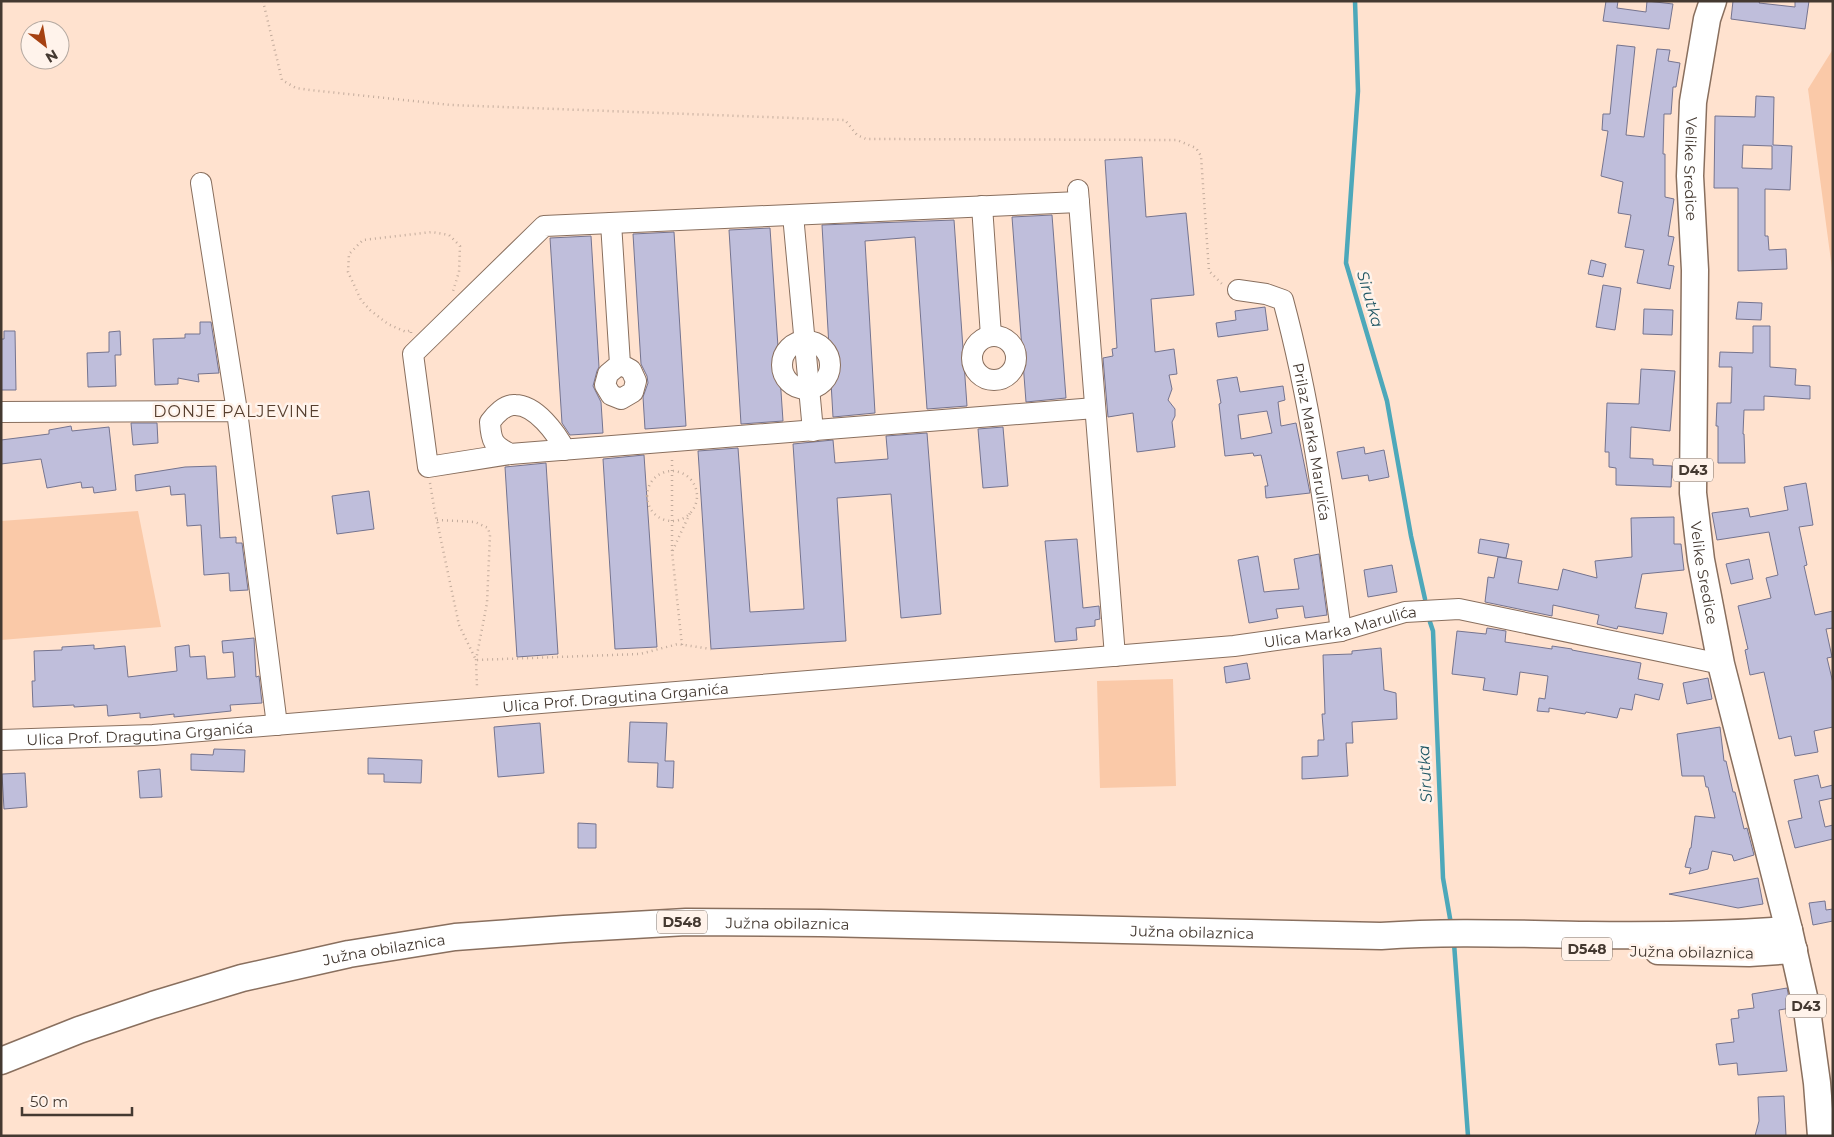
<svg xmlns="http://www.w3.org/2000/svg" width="1834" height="1137" font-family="Montserrat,sans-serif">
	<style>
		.green { fill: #fac9a8 }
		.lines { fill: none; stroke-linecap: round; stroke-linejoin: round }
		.stream { stroke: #4da8ba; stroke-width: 4.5 }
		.building { fill: #bfbedb; stroke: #75748f; fill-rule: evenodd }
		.minor-casing { stroke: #896f5e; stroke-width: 22 }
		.major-casing { stroke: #896f5e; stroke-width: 29 }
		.path { stroke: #c2ab9c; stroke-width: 2.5; stroke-dasharray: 1 4; stroke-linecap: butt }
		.minor { stroke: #fff; stroke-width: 20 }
		.major { stroke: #fff; stroke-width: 26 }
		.labels { text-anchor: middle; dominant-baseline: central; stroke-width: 5; stroke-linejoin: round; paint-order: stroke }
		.shield { fill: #fff3eb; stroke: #7c7169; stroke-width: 1 }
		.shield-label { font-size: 14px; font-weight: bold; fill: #443931 }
		.street-label { font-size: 15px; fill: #443931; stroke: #fff3eb }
		.water-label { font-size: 16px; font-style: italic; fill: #215865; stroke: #fff3eb }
		.neighbourhood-label { font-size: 16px; letter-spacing: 1px; fill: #563f2f; stroke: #fff3eb }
	</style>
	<rect width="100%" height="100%" fill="#ffe2cf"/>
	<path class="green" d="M1833 49V276L1808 89Z
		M138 511 161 627 1 640V521Z
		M1173 679 1176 786 1100 788 1097 681Z"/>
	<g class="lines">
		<path class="stream" d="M1355 1 1358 91 1346 263 1387 401 1411 536 1425 599
			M1430 622 1433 631 1443 878 1451 924
			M1454 943 1468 1136"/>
	</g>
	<path class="building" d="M1606 1H1618L1617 8 1646 12 1647 1 1673 4 1669 29 1603 21Z
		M1733 1H1760L1759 3 1795 7V1H1809L1805 29 1731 19Z
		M1617 45 1635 47 1626 135 1644 137 1657 49 1670 50 1668 61 1680 63 1676 87H1673L1671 114H1664L1663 154H1665V197L1674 199 1668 236 1674 237 1668 265 1674 266 1670 289 1637 283 1644 250 1625 247 1631 215 1618 213 1623 182 1601 176 1608 131 1602 130 1603 114H1610Z
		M1756 96 1774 97 1773 145 1792 146 1790 190 1765 189V236H1768L1769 250 1786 249 1787 269 1738 271V188H1714L1715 116 1755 117ZM1743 145 1772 146V169L1742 168Z
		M1142 157 1146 217 1186 213 1194 295 1151 299 1155 352 1174 349 1177 374 1169 375 1172 389 1168 400 1175 409V416L1172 422 1175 447 1137 452 1133 413 1108 417 1103 358 1113 356 1112 349 1117 348 1105 160Z
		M1052 215 1066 398 1026 402 1012 217Z
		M954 220 967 406 927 409 915 237 865 241 875 413 833 417 822 225Z
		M770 228 783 421 741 424 729 230Z
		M674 232 686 426 645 429 643 397 648 383 647 376 641 364 633 234Z
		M591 236 599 367 597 371 593 386 601 402 603 433 570 435 562 423 550 238Z
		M1591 260 1606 264 1603 277 1588 274Z
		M1603 285 1621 288 1615 330 1596 327Z
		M1738 302 1762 303 1761 320 1736 319Z
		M1265 307 1268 330 1218 337 1216 323 1236 320 1235 311Z
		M1644 309 1673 310 1672 335 1643 334Z
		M200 322H211L219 373 198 374 199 382 178 378V384L155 385 153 339 185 338V334H200Z
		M1753 326H1770V367L1796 369 1795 385 1810 386V399L1764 396V410H1744L1743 434H1744L1745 463H1718V426H1716L1717 403H1731L1732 367H1719L1720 352 1753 353Z
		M4 331H15L16 390H1V339H4Z
		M120 331 121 355H115L116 386 88 387 87 353 109 352V332Z
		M1641 369 1675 371 1670 431 1631 427 1630 458 1653 459V465L1672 466 1671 487 1616 485V468L1609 467V452H1605L1607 403 1639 404Z
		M1237 377 1240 392 1283 386 1285 400 1278 402 1281 426 1296 423 1310 493 1266 498 1265 486H1268L1261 455 1254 456 1253 453 1225 456 1219 404 1221 403 1217 380ZM1267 411 1272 433 1241 439 1238 415Z
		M131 423H157L158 443 133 445Z
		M71 426 72 431 109 427 116 490 94 493 93 487 82 488 81 482 47 488 41 459 1 464V440L49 434V430Z
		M1003 427 1008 486 983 488 978 429Z
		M927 433 941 614 901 618 891 494 837 498 846 641 711 649 698 451 738 448 750 612 804 609 793 444 833 440 835 463 888 459 886 436Z
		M1364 447 1365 454 1384 450 1389 477 1369 481 1368 475 1342 479 1337 452Z
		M644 455 657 647 615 649 603 459Z
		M546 463 558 654 517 657 505 467Z
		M216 466 220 538 236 537V543H242L248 590 230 591 229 573 204 575 201 525 187 526 185 494 171 495 170 486 136 491 135 475 185 467Z
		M1806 483 1813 525 1799 527 1807 565 1804 566 1815 615 1833 611V628L1826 629 1832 657 1827 658 1833 683V727L1814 731 1818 752 1795 756 1791 736 1779 739 1764 672 1750 675 1745 650 1748 649 1738 606 1771 598 1766 578 1778 575 1769 532 1717 540 1712 513 1748 508 1750 517 1788 510 1784 487Z
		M369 491 374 529 337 534 332 496Z
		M1674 517V544H1681L1684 570 1642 574 1635 608 1667 613 1663 634 1618 626 1617 629 1597 624 1599 615 1553 605 1552 616 1485 602 1488 577 1494 578 1498 557 1522 561 1518 583 1558 590 1563 569 1597 578 1595 561 1632 557 1631 518Z
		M1077 539 1083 608 1099 606 1100 619 1095 620V626L1076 628 1077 640 1055 642 1045 541Z
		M1480 539 1509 544 1506 558 1478 553Z
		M1319 554 1327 615 1305 618 1303 606 1276 609 1278 618 1249 623 1238 560 1258 556 1264 592 1273 591 1299 589 1294 559Z
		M1749 559 1753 579 1731 584 1726 564Z
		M1392 565 1397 592 1368 597 1364 570Z
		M1487 628 1506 631 1505 642 1552 649V646L1572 649V650L1641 663 1638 679 1663 684 1659 700 1635 694 1632 710 1620 708 1617 718 1586 712 1585 714 1549 708V712L1537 711 1539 698 1545 699 1548 676 1520 672 1517 695 1483 690 1485 678 1452 674 1457 631 1486 634Z
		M254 638 256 677 259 676 262 703 230 705 231 711 174 717V714L140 718V713L108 716 107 705 74 707V705L33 707 32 681H35L34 651 62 650V647L94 645V649L125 646 128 677 177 671 175 647 189 645 190 657 205 656 207 679 235 677 233 652 223 653 222 641Z
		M1381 648 1384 690 1396 693 1397 719 1352 722 1353 743H1346L1348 776 1302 779V757L1318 756V740H1324L1322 714H1325L1323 655 1352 654V651Z
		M1247 663 1250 679 1226 683 1224 667Z
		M1708 678 1712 699 1687 704 1683 683Z
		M630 722 667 723 665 761H674L673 788 657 787 658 763 628 762Z
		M540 723 544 773 498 777 494 727Z
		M1720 727 1724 761H1726L1733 792H1735L1744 829 1747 828 1754 855 1734 861 1732 855 1712 851 1708 869 1689 874 1691 868 1685 867 1690 848H1691L1695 816 1715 818 1708 787H1706L1704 776H1682L1677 734Z
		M214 749 245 750 244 772 191 770V754L213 755Z
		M368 758 422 760 421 783 384 782V774H368Z
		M160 769 162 797 140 798 138 771Z
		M25 773 27 807 4 809 2 774Z
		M1818 775 1821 788 1833 785V798L1819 801 1825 827 1833 825V839L1795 848 1788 821 1802 818 1794 780Z
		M578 823 596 824V848H578Z
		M1758 878 1763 904 1738 908 1669 894Z
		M1825 901 1826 910 1833 909V921L1813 925 1809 903Z
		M1787 988 1791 1008 1779 1010 1787 1071 1738 1075 1737 1063 1719 1065 1716 1044 1734 1042 1731 1019 1739 1018 1738 1010 1754 1008 1752 994Z
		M1784 1096 1786 1136H1755L1759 1121 1758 1097Z"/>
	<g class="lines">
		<defs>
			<g id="minor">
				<path d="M201 183 237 411"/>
				<path d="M1078 190 1115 656"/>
				<path d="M982 206 991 336"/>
				<path d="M793 215 813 431"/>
				<path d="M611 223 620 364 631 370 636 381 633 392 621 399 611 395 605 385 608 374 620 364"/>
				<path id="s1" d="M1238 290 1266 294 1283 300C1312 407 1326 520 1341 631"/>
				<circle cx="994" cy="358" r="22"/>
				<circle cx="806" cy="365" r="24"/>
				<path d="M1 412 237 411 277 725"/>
				<path d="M565 450C556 433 536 405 515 405 505 404 495 415 490 422 491 441 493 445 510 454L1095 408"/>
				<path d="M510 454 428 467 413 354 544 226 1079 202"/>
				<path id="s2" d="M1 740 153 735 1234 646 1341 631 1405 612 1459 609 1721 664"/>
			</g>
			<g id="major">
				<path id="s3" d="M1713 1 1707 19 1693 102 1690 176 1695 270 1693 493 1701 560 1721 664 1789 930 1807 1010 1817 1083 1821 1136"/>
				<path d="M1658 951 1749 953 1794 950"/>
				<path id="s4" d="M1 1061 79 1030 153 1005 242 978 349 954 455 937 564 929 686 922 821 923 1381 936C1450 931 1518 934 1587 935 1654 936 1722 935 1789 930"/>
			</g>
		</defs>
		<use href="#minor" class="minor-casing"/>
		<use href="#major" class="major-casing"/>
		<path class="path" d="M263 1 282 80 296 88 310 90 451 105 845 120 857 135 866 139 1177 140 1196 148 1201 156 1209 271 1223 285
			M411 333V330L406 332 388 324 370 310 361 300 348 272 349 254 363 240 432 232 449 235 460 246 459 272 453 291
			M647 496a25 25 0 1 1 50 0a25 25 0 1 1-50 0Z
			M430 483 434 507 459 625 476 660 640 654 678 644 711 649
			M437 520 475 522 488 528 490 535 487 603 476 660 477 687
			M672 551V459
			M682 645 672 552 690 513"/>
		<use href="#minor" class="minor"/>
		<use href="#major" class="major"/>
	</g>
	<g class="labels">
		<g class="shield">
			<rect x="1673" y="458.5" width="40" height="23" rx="4"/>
			<rect x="657" y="910.5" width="50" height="23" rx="4"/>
			<rect x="1562" y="937.5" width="50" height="23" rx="4"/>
			<rect x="1786" y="994.5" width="40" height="23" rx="4"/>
		</g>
		<g class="shield-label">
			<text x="1693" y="470">D43</text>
			<text x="682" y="922">D548</text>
			<text x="1587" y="949">D548</text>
			<text x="1806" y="1006">D43</text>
		</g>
		<g class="street-label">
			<text stroke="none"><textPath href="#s3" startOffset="170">Velike Sredice</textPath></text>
			<text stroke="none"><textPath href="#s1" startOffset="191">Prilaz Marka Marulića</textPath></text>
			<text stroke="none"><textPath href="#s3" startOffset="575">Velike Sredice</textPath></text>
			<text stroke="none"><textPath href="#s2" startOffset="1345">Ulica Marka Marulića</textPath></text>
			<text stroke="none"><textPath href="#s2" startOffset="616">Ulica Prof. Dragutina Grganića</textPath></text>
			<text stroke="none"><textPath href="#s2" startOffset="139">Ulica Prof. Dragutina Grganića</textPath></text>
			<text stroke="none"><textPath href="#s4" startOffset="805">Južna obilaznica</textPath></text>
			<text stroke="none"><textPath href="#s4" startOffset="1210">Južna obilaznica</textPath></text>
			<text stroke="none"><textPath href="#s4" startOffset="400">Južna obilaznica</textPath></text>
			<text transform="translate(1692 952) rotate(1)">Južna obilaznica</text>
		</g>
		<g class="water-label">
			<text transform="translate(1370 299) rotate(74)">Sirutka</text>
			<text transform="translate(1425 774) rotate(-93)">Sirutka</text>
		</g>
		<g class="neighbourhood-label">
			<text x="237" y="411">DONJE PALJEVINE</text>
		</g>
	</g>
	<rect width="1834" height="1137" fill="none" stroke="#443931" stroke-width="5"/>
	<g transform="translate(45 45) rotate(149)"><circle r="24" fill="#fff3eb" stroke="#b4a9a1"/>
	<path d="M0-4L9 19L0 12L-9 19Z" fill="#a64111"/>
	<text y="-8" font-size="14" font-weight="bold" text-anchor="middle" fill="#443931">N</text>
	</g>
	<path d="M22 1107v8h110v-8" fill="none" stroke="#443931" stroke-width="2.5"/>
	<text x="30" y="1107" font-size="15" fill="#443931" stroke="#fff3eb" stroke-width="4" paint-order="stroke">50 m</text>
</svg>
